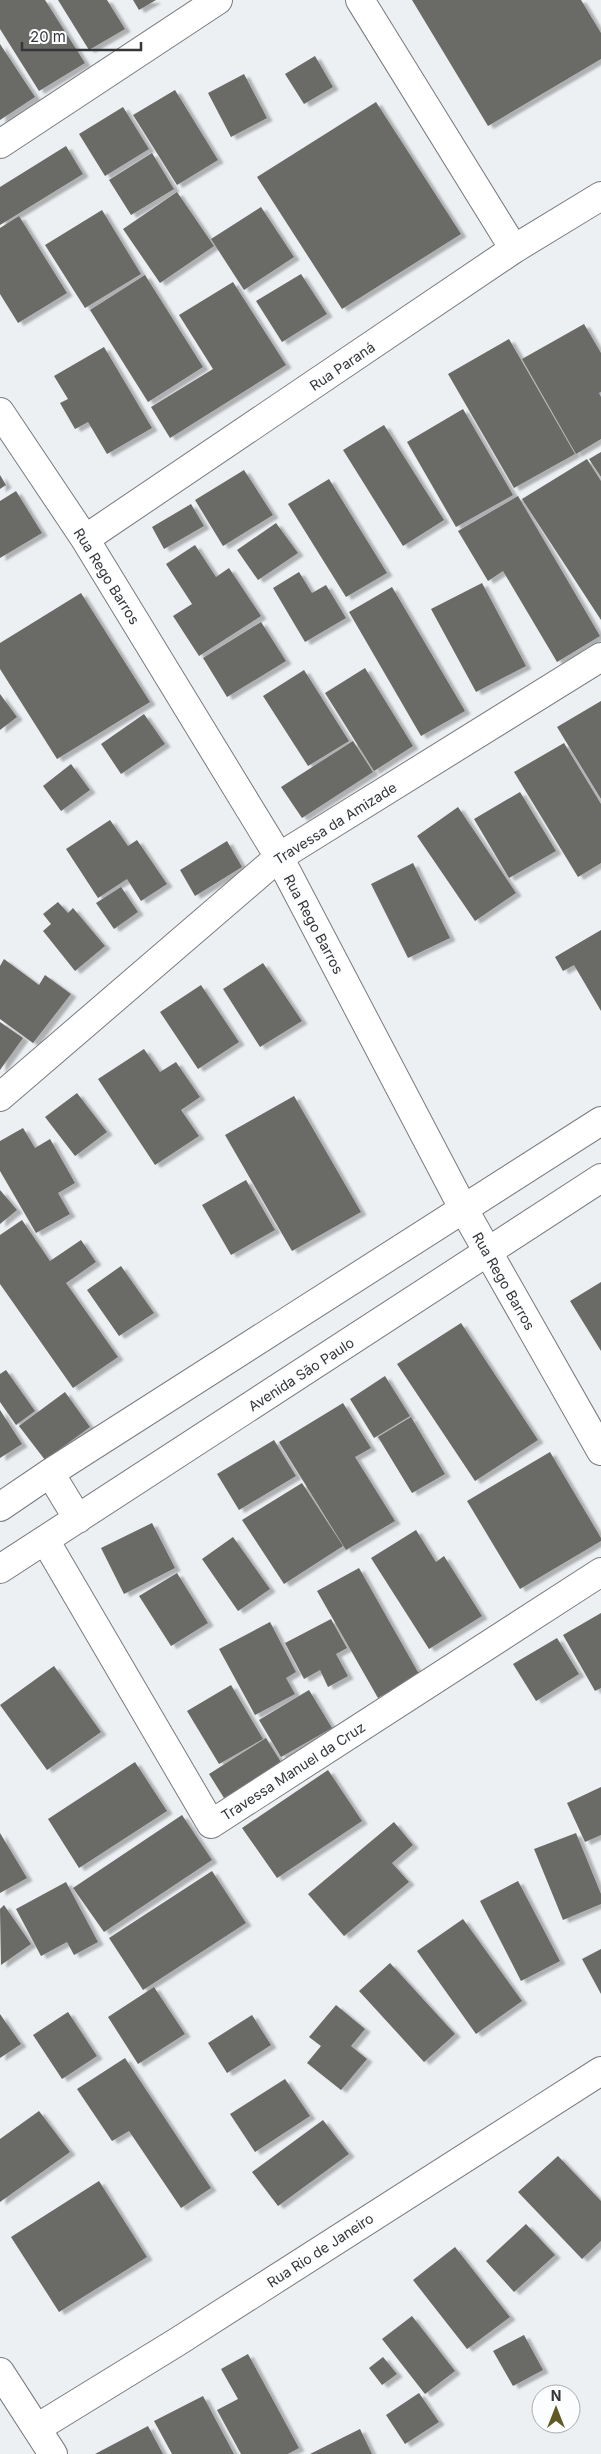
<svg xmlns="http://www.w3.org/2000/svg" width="601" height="2454" font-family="Inter,sans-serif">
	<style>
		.building { fill: #6a6a66; filter: url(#shadow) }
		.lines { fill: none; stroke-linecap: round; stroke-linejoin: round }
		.street-casing { stroke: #797b7e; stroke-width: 30 }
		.secondary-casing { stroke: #797b7e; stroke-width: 30 }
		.street { stroke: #fff; stroke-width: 28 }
		.secondary { stroke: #fff; stroke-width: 28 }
		.labels { text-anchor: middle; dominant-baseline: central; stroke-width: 5; stroke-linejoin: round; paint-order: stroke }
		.street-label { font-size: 14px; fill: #353638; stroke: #fbfdff }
	</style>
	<defs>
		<filter id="shadow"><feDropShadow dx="5.5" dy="3" stdDeviation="1" flood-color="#0004"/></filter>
	</defs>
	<rect width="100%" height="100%" fill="#edf0f3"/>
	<path class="building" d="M0 0H45L85 63 39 91 0 29Z
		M58 0H107L125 29 89 50Z
		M133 0H156L139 10Z
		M412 0H581L601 33V59L488 126Z
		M0 44 35 97 0 120Z
		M315 56 333 87 304 104 285 74Z
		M244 74 267 118 231 137 208 93Z
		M175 90 218 160 177 185 133 115Z
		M376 102 461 234 342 309 257 177Z
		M123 107 149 149 105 176 79 134Z
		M66 146 83 174 0 225V187Z
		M152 153 174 189 131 215 109 180Z
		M177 192 214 246 160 283 123 229Z
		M261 207 294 257 244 290 211 239Z
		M102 210 141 274 85 308 45 245Z
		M19 216 67 293 18 323 0 294V228Z
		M301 274 327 314 282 342 256 301Z
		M145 275 203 367 148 402 90 310Z
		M233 282 286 365 170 438 151 407 213 369 179 315Z
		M584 324 601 353V392L599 393 601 397V439L576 454 522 359Z
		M509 339 575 454 514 488 448 374Z
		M104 347 152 428 107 454 88 422 75 429 60 403 68 399 54 376Z
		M463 409 513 495 456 527 407 442Z
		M384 425 444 520 403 546 343 450Z
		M601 452V477L589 459Z
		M587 459 601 481V620L522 499Z
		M244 470 273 515 223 546 195 500Z
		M0 475 6 485 0 489Z
		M329 479 387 573 346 597 288 504Z
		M16 491 42 533 0 558V501Z
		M518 496 600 636 557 662 503 571 488 581 458 531Z
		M191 504 204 526 164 549 152 527Z
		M276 523 298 553 258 580 237 550Z
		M195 545 216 577 229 568 261 616 199 656 173 616 192 604 166 564Z
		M299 572 312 593 326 585 346 618 305 642 273 588Z
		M482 583 526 666 476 692 431 609Z
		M392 587 465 711 421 736 349 612Z
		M81 593 150 702 57 759 0 669V643Z
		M261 622 286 661 227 697 203 658Z
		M365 668 413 746 374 771 325 693Z
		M304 670 349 741 308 766 263 696Z
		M0 694 17 717 0 730Z
		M601 701V799L557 727Z
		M144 714 165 744 121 774 101 744Z
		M353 741 373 772 302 818 281 787Z
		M564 743 601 804V863L578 877 514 772Z
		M71 764 90 790 61 811 43 786Z
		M520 792 556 851 509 878 474 819Z
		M458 807 516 893 475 921 417 836Z
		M110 820 128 846 137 840 167 884 141 901 127 879 98 898 66 849Z
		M227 841 242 867 195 896 180 870Z
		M413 863 450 938 408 958 371 884Z
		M121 887 138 912 114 929 96 903Z
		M58 902 68 913 73 908 105 946 75 971 43 931 51 924 43 914Z
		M601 930V1011L574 965 563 971 555 957Z
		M4 959 39 985 45 975 71 994 33 1043 0 1019V966Z
		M263 963 302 1021 260 1047 223 989Z
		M201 985 239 1042 198 1069 160 1012Z
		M0 1022 23 1038 0 1070Z
		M144 1049 160 1072 176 1062 200 1097 181 1110 199 1136 155 1165 98 1079Z
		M77 1093 107 1132 75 1156 45 1117Z
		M294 1096 361 1212 292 1251 225 1135Z
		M23 1128 35 1148 50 1139 75 1183 58 1193 70 1214 36 1233 0 1171V1141Z
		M246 1180 275 1230 231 1255 202 1205Z
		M0 1190 17 1210 0 1224Z
		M22 1220 50 1261 81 1240 96 1262 66 1283 118 1357 73 1388 0 1284V1235Z
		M121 1266 154 1313 119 1336 87 1290Z
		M601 1282V1351L570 1301Z
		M461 1323 538 1440 475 1481 397 1364Z
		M6 1370 35 1411 16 1425 0 1402V1374Z
		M385 1376 410 1416 374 1438 350 1399Z
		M65 1392 90 1427 45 1460 19 1426Z
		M343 1403 371 1448 355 1457 395 1521 346 1550 279 1442Z
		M0 1410 22 1444 0 1458Z
		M411 1417 445 1474 412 1493 378 1437Z
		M274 1440 296 1476 239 1510 217 1474Z
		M550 1452 601 1538V1541L520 1589 467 1501Z
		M302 1483 343 1546 284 1584 242 1520Z
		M152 1523 175 1568 124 1594 101 1548Z
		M416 1530 436 1562 444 1556 482 1616 429 1649 371 1558Z
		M233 1537 270 1589 238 1611 202 1559Z
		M359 1568 419 1674 378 1698 317 1591Z
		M177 1573 208 1623 171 1646 139 1596Z
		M601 1613V1688L595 1691 563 1635Z
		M331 1619 347 1648 336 1654 348 1676 328 1687 320 1670 304 1679 285 1643Z
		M270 1622 296 1672 286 1678 295 1694 255 1715 219 1649Z
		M557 1638 579 1674 536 1701 513 1664Z
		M54 1666 101 1732 47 1770 0 1705Z
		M231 1685 263 1739 219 1764 187 1711Z
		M309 1690 332 1728 281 1757 259 1720Z
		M266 1738 281 1762 224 1798 209 1774Z
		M135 1762 167 1811 79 1868 48 1819Z
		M328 1770 362 1821 277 1878 242 1828Z
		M601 1787V1835L585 1842 567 1803Z
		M182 1815 212 1860 104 1932 73 1888Z
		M394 1822 413 1845 392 1863 409 1882 344 1936 308 1894Z
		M0 1833 27 1878 0 1893Z
		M576 1833 601 1894V1904L563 1920 534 1849Z
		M212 1871 246 1923 143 1990 109 1938Z
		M518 1881 560 1961 521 1981 480 1901Z
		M66 1882 98 1942 74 1955 67 1942 41 1956 16 1909Z
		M4 1905 31 1944 1 1965 0 1909Z
		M463 1919 522 2001 476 2034 417 1951Z
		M601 1949V1994L582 1959Z
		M390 1963 455 2034 424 2062 359 1991Z
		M154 1987 185 2034 138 2064 108 2017Z
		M336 2005 365 2029 351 2046 367 2059 341 2090 307 2063 321 2046 309 2037Z
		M68 2012 97 2056 62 2079 33 2035Z
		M0 2014 21 2044 0 2058Z
		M252 2015 271 2045 227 2073 208 2043Z
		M125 2058 211 2188 181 2208 129 2131 112 2141 77 2089Z
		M285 2079 310 2116 255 2152 230 2114Z
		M39 2111 70 2152 0 2202V2139Z
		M323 2120 349 2154 278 2206 252 2172Z
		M558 2156 601 2201V2241L582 2259 518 2192Z
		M99 2181 147 2257 59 2312 11 2237Z
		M526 2224 555 2255 514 2292 486 2261Z
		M455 2247 510 2317 467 2349 413 2280Z
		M412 2316 455 2371 425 2394 382 2339Z
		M524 2335 543 2370 513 2386 493 2351Z
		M248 2354 299 2448 288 2454H241L217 2410 238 2399 221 2369Z
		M383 2357 397 2374 382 2385 369 2368Z
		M419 2393 439 2422 405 2444 386 2415Z
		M203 2396 234 2454H172L154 2421Z
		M148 2426 163 2454H95Z
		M360 2429 372 2454H310Z"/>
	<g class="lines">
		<defs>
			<path id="street" d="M360 0 514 249
				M0 144 218 0
				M0 412 85 539 279 857 463 1208 601 1451
				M85 539 514 249 601 196
				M0 1097 279 857 601 657
				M45 1540 211 1824 601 1572
				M0 2372 53 2454
				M37 2428 177 2342 601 2071"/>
			<path id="secondary" d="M50 1473 78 1519
				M0 1507 50 1473 601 1121
				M0 1569 601 1178"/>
		</defs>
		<use href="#street" class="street-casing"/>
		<use href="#secondary" class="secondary-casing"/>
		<use href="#street" class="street"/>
		<use href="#secondary" class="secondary"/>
	</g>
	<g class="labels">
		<g class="street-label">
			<text transform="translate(342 366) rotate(-34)">Rua Paraná</text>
			<text transform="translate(107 576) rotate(58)">Rua Rego Barros</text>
			<text transform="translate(335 823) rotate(-32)">Travessa da Amizade</text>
			<text transform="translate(314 924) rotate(62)">Rua Rego Barros</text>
			<text transform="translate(504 1281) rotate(60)">Rua Rego Barros</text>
			<text transform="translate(301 1374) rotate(-33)">Avenida São Paulo</text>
			<text transform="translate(293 1771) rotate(-33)">Travessa Manuel da Cruz</text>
			<text transform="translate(320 2250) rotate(-33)">Rua Rio de Janeiro</text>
		</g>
	</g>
	<g transform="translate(556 2409)"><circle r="24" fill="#fbfdff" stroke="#acadaf"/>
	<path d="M0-4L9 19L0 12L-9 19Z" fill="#5e5925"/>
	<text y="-8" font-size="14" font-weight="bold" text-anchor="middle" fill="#353638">N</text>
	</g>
	<path d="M22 42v8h119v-8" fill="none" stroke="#353638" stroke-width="2.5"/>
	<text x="30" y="42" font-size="15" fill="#353638" stroke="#fbfdff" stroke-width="4" paint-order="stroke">20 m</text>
</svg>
